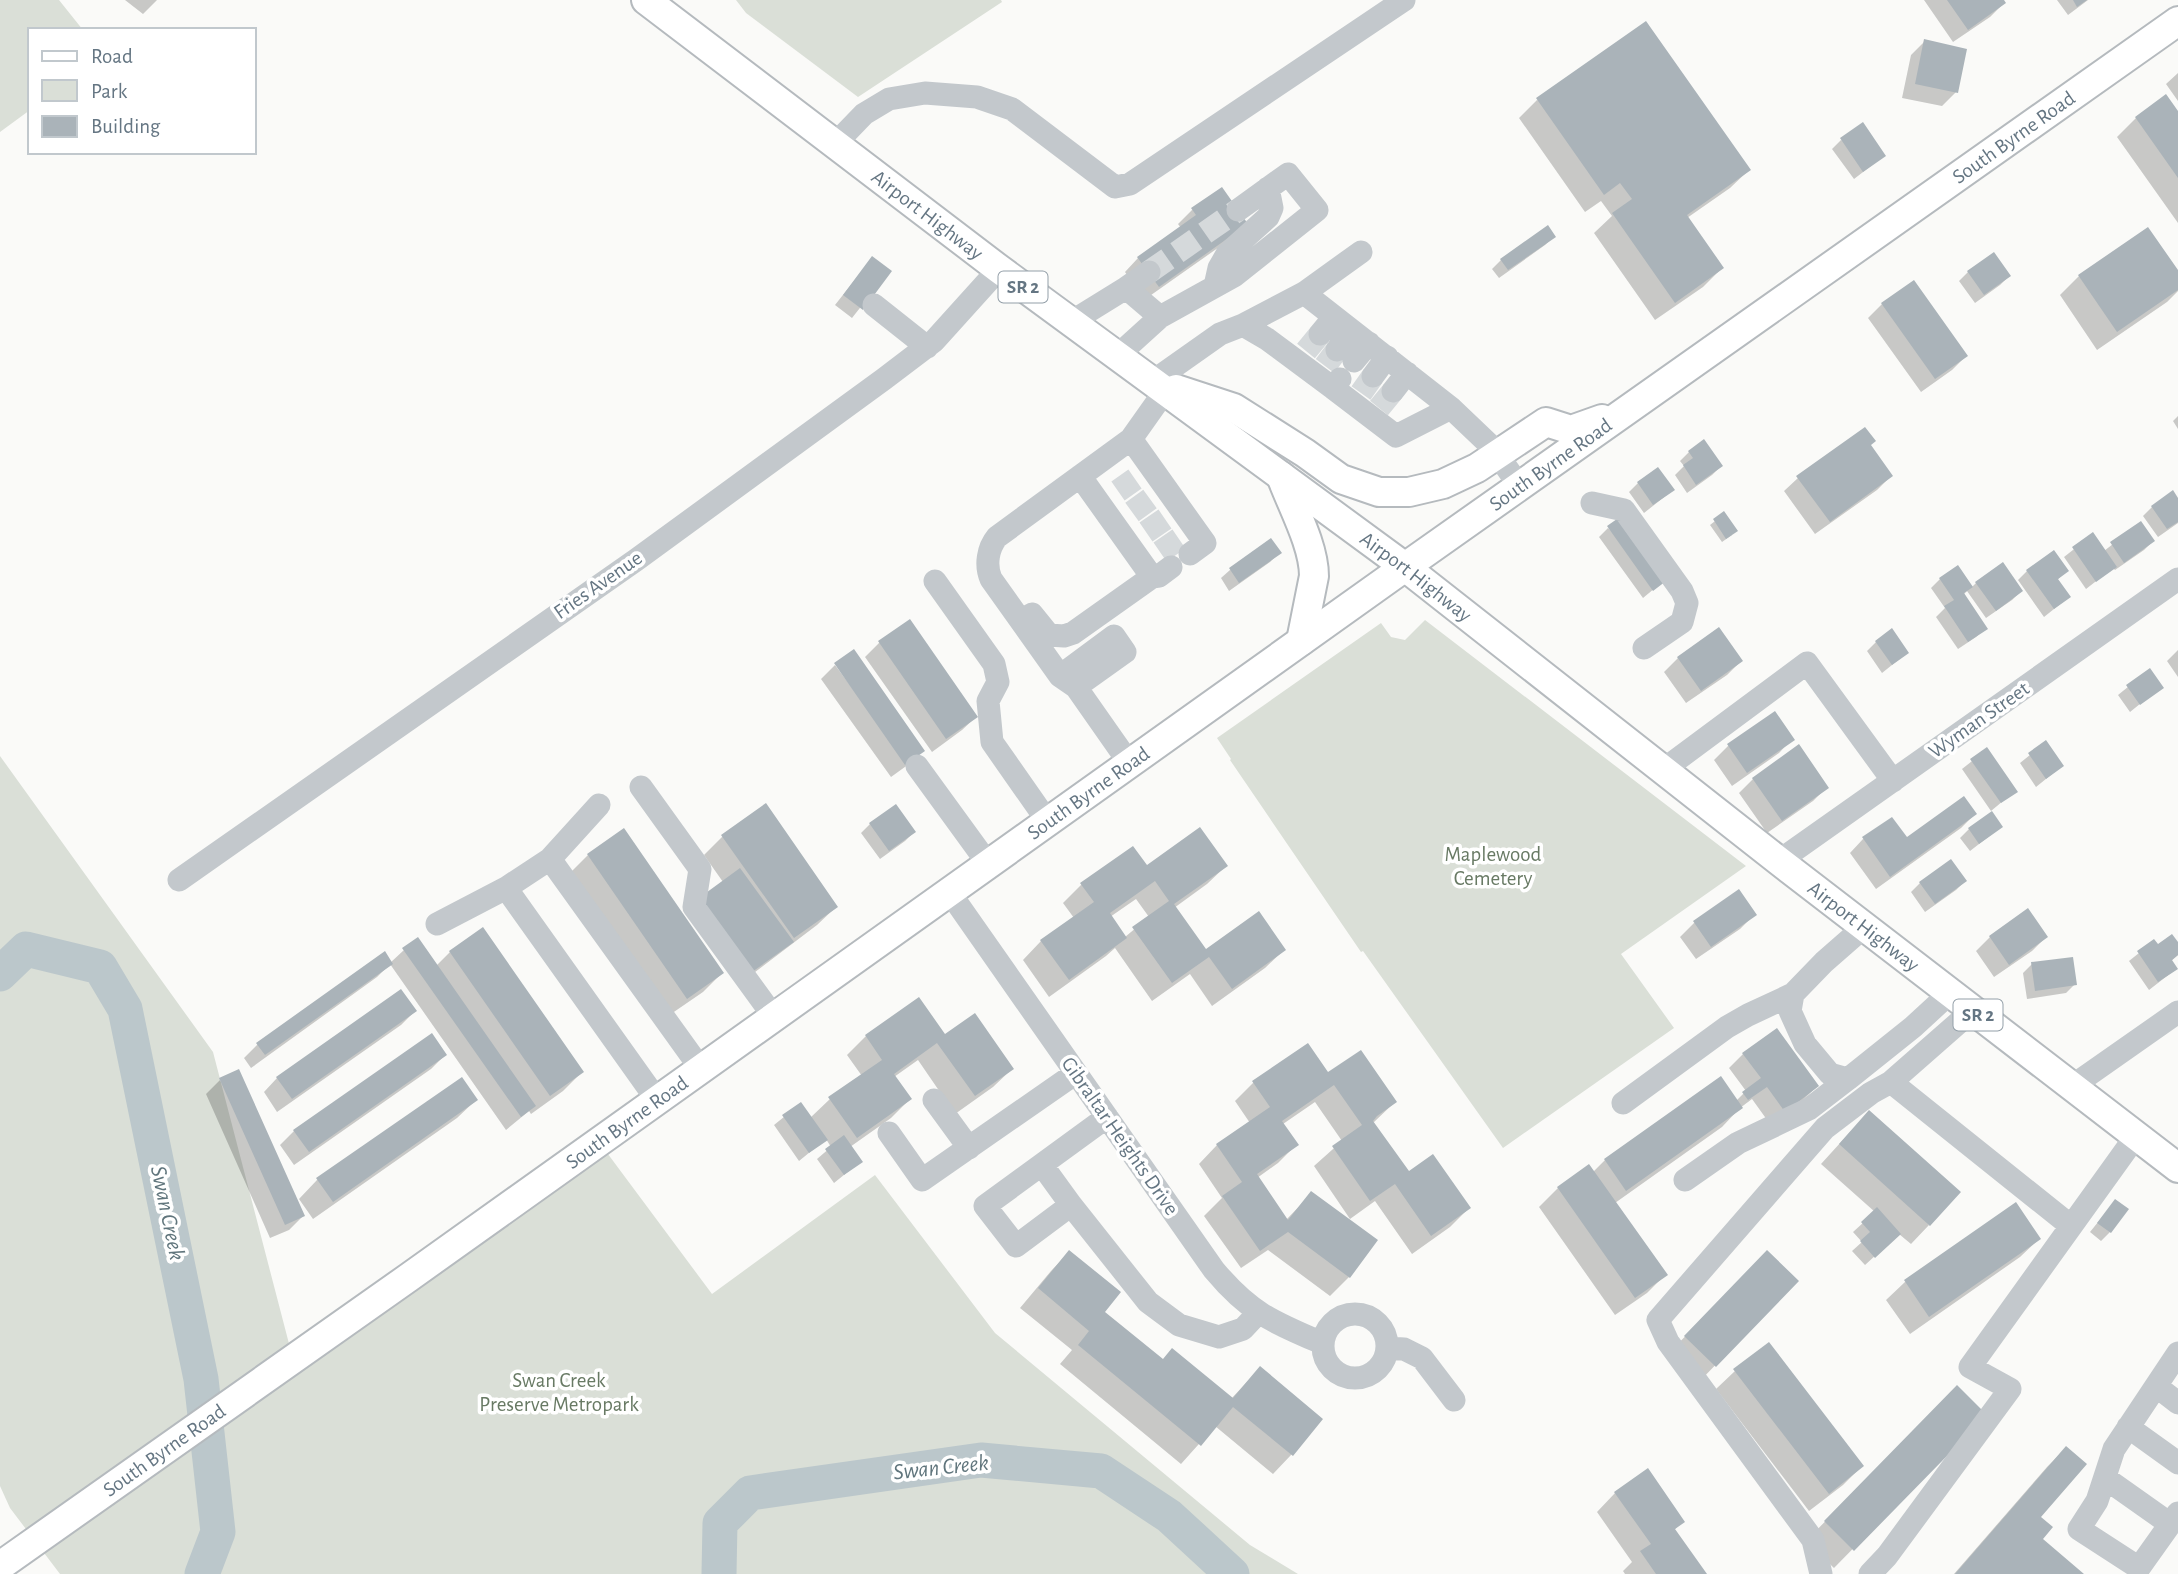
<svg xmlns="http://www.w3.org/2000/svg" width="2178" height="1574" font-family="'Alegreya Sans',sans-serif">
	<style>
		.green { fill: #dadfd7 }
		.shadow { fill: #0003; fill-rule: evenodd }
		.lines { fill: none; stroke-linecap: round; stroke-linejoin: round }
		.river { stroke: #bbc7cb; stroke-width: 35 }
		.building { fill: #aab3b9 }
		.minor-tunnel { stroke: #d5d9db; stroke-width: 23; stroke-dasharray: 23 11; stroke-linecap: butt }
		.major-casing { stroke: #b5babe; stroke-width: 32 }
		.minor { stroke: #c3c8cc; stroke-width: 23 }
		.major { stroke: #fff; stroke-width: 28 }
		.labels { text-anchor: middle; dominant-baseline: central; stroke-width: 7; stroke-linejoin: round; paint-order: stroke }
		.shield { fill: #fff; stroke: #939fa8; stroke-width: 2 }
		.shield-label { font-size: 19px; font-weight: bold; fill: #657683 }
		.street-label { font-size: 21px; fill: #657683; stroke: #fff }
		.park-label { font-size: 21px; fill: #687a64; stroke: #fff }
		.water-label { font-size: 23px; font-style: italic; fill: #60757c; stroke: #fff }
	</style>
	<rect width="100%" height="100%" fill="#fafaf8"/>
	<path class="green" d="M0 0H59L83 30H30V110L0 132Z
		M736 0H1001L1002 2 858 97 746 13Z
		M1425 620 1746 866 1621 954 1674 1028 1503 1148 1363 951 1361 952 1230 760 1231 759 1217 738 1381 623 1391 637 1405 640Z
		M0 756 213 1052 293 1359 599 1142 712 1294 875 1175 995 1333 1250 1545 1298 1574H60L10 1508 0 1486Z"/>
	<path class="shadow" d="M125 0H157L143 14Z
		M1924 0H2002L2004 3 1990 17 1953 42Z
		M2057 0H2088L2068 15Z
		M1925 41 1956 92 1942 106 1902 98 1911 55Z
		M2178 73V101L2166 84Z
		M2166 97 2178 114V223L2117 137 2136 118Z
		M1537 100 1749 170 1730 188 1687 218 1722 268 1703 287 1655 320 1594 233 1612 216 1601 201 1585 212 1519 118Z
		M1841 140 1884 156 1854 179 1832 149Z
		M1221 189 1232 238 1144 300 1125 272 1138 258 1181 228 1178 224 1192 210Z
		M2148 229 2178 273V291L2167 302 2097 350 2060 295 2079 276Z
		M1554 236 1545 245 1499 278 1492 269 1501 260Z
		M872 258 889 271 852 318 835 305Z
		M1968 272 2009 276 2000 285 1975 303 1959 281Z
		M1882 304 1966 356 1952 370 1921 392 1868 318Z
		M2178 416V429L2173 421Z
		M1689 452 1721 466 1712 475 1687 493 1675 475 1684 466 1680 461Z
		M1891 476 1877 490 1815 534 1784 491 1798 478Z
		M1638 483 1673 490 1644 513 1629 492Z
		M2178 501V523L2158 537 2143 516 2152 507Z
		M1724 514 1732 535 1722 542 1710 525Z
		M2140 523 2153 541 2144 550 2115 570 2113 568 2086 589 2064 557 2092 535 2104 551Z
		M1608 528 1667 578 1643 598 1599 537Z
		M1271 541 1279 553 1270 562 1229 591 1221 578 1230 570Z
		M2027 571H2067L2057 580 2069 597 2044 617 2018 580Z
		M1940 579 1972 587 1976 583 2021 591 2012 600 1986 618 1967 591 1963 595 1985 628 1976 637 1958 649 1936 617 1945 608 1931 588Z
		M909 621 976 717 962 730 932 752 865 657 879 643Z
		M1876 642 1907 653 1882 673 1867 651Z
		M2178 650V677L2167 661Z
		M1678 658 1741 661 1727 675 1686 703 1664 672Z
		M835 665 909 764 891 777 821 679Z
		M2149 670 2161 687 2130 712 2118 695Z
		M1774 713 1792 739 1779 753 1732 786 1714 760 1728 746Z
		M2046 742 2062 766 2036 787 2020 763Z
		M1986 750 2015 791 1991 811 1962 769Z
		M1753 779 1827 787 1813 801 1767 833 1739 793Z
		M1975 814 1961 828 1876 889 1850 853 1863 839 1906 840Z
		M870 824 914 832 905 841 880 859 861 833Z
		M2001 827 1970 851 1960 838 1969 829Z
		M723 836 836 907 817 925 738 985 723 882 704 855Z
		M588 855 722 973 703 992 668 1016 569 874Z
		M1226 866 1207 884 1174 908 1205 951 1284 950 1265 968 1212 1006 1190 974 1152 1001 1115 948 1106 956 1049 997 1023 960 1041 941 1074 918 1063 903 1082 884 1146 867ZM1136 899 1149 917 1125 937 1110 917Z
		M1965 881 1956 890 1925 912 1911 892 1920 883Z
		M2028 911 2046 937 2032 951 1994 977 1976 951 1990 937Z
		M1754 915 1740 929 1696 959 1680 937 1694 923Z
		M2154 941 2158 946 2178 945V955L2171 961 2176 969 2149 990 2129 961Z
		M404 950 436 966 450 952 582 1072 563 1091 531 1114 529 1111 506 1130 390 964 377 977 251 1068 244 1058 258 1044 390 963Z
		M2032 964 2075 984 2066 993 2027 999 2023 973Z
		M415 1011 401 1025 277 1112 264 1092 277 1078Z
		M866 1036 944 1037 1012 1069 993 1087 955 1114 918 1060 894 1077 910 1099 891 1118 850 1147 860 1162 834 1183 817 1159 831 1147 826 1139 799 1161 774 1125 800 1104 810 1118 830 1099 862 1076 847 1055Z
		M1743 1054 1817 1086 1803 1100 1770 1124 1752 1099 1740 1108 1722 1127 1615 1203 1665 1275 1647 1293 1615 1315 1539 1207 1558 1188 1593 1172 1605 1160 1736 1101 1746 1091 1729 1068Z
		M445 1055 431 1069 294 1165 280 1145 294 1131Z
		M1328 1075 1395 1102 1373 1123 1408 1174 1469 1208 1450 1227 1412 1254 1375 1201 1350 1219 1314 1166 1342 1141 1315 1102 1283 1124 1297 1144 1278 1163 1257 1178 1286 1220 1311 1194 1349 1277 1330 1296 1268 1250 1241 1268 1204 1216 1222 1198 1199 1164 1217 1145 1250 1123 1235 1101 1254 1082Z
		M220 1080 303 1216 289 1230 270 1238 206 1094Z
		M476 1100 457 1118 313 1219 299 1199 317 1180Z
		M1851 1131 1929 1225 1911 1244 1899 1234 1865 1265 1852 1251 1862 1242 1853 1232 1875 1212 1821 1164Z
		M2115 1201 2110 1232 2101 1241 2090 1232Z
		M2039 1239 2020 1257 1910 1334 1886 1300 1905 1282Z
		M1069 1252 1103 1312 1162 1361 1231 1399 1260 1368 1321 1419 1291 1455 1273 1474 1215 1426 1181 1464 1060 1364 1072 1350 1020 1308 1051 1271Z
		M1749 1271 1797 1281 1696 1385 1666 1356Z
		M1735 1371 1862 1466 1843 1485 1809 1511 1716 1389Z
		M1957 1387 1984 1415 1834 1568 1806 1541Z
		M2066 1448 2038 1517 2041 1539 2081 1574H1954L2047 1467Z
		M1615 1493 1683 1521 1674 1530 1705 1574H1625L1623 1571 1632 1562 1597 1512Z"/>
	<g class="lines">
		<path class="river" d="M0 974 26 949 100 967 125 1009 201 1379 218 1532 202 1574
			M719 1574 720 1523 750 1493 981 1460 1101 1471 1169 1516 1232 1574"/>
	</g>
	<path class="building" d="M1947 0H2004L2006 3 1968 30Z
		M2073 0H2087L2077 7Z
		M1646 21 1751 170 1687 215 1724 268 1675 303 1612 213 1632 199 1620 183 1604 195 1536 98Z
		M1924 39 1967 49 1958 93 1915 84Z
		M2166 94 2178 111V178L2135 117Z
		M1863 122 1886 156 1863 172 1840 138Z
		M1222 187 1248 224 1159 287 1137 257 1196 215 1191 208Z
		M1548 225 1556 237 1508 270 1500 259Z
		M2148 227 2178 270V290L2117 332 2078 275Z
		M1994 252 2011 276 1984 295 1967 271Z
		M872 256 892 271 863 310 843 295Z
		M1914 280 1968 356 1935 379 1881 303Z
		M1865 427 1876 441 1871 445 1893 476 1830 522 1796 476Z
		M1704 439 1723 466 1696 485 1683 465 1693 458 1688 451Z
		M1658 467 1675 490 1653 505 1637 482Z
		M2173 490 2178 498V522L2167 529 2151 506Z
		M1724 511 1738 531 1726 539 1713 519Z
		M1624 514 1670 578 1653 591 1607 526Z
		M2141 521 2155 541 2124 563 2110 542Z
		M2093 532 2117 567 2096 582 2072 547Z
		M1271 538 1282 553 1239 583 1229 568Z
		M2054 550 2069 571 2058 579 2071 597 2054 609 2026 570Z
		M2003 562 2023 591 1996 611 1975 582Z
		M1958 565 1973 587 1964 593 1988 629 1968 642 1944 606 1954 600 1939 578Z
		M910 619 978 717 946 739 878 641Z
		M1719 627 1743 661 1701 691 1677 657Z
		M1892 628 1909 653 1892 665 1875 641Z
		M854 649 925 751 905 765 834 663Z
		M2150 668 2164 688 2140 705 2126 685Z
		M1775 711 1795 740 1747 773 1727 744Z
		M2046 740 2064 766 2046 779 2028 753Z
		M1799 744 1829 788 1782 821 1752 778Z
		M1987 747 2018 792 2001 803 1970 759Z
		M1964 796 1977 814 1890 877 1862 837 1892 817 1907 837Z
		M766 803 838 907 794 938 721 835Z
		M896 804 916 832 889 851 869 823Z
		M1992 811 2003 827 1979 844 1968 828Z
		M1200 827 1228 866 1174 904 1206 949 1259 911 1286 950 1232 989 1209 957 1172 983 1132 927 1169 901 1155 881 1110 913 1127 938 1069 980 1040 940 1094 902 1080 883 1133 846 1147 865Z
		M624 828 724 973 687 999 587 854Z
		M1951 859 1967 881 1935 904 1919 882Z
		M740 868 794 942 752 972 699 898Z
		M1739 889 1757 915 1711 947 1693 921Z
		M2028 908 2048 937 2009 965 1989 936Z
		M483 927 584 1072 550 1096 449 951Z
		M2172 934 2178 942V955L2172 960 2178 969 2158 982 2137 951 2154 939 2158 944Z
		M418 937 536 1106 521 1117 402 948Z
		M385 951 393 964 265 1055 256 1043Z
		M2073 957 2077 985 2035 991 2031 962Z
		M401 989 417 1011 292 1099 276 1077Z
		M919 997 945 1034 975 1013 1014 1069 975 1096 937 1043 894 1074 912 1099 857 1138 828 1097 882 1060 865 1035Z
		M1777 1028 1819 1086 1785 1112 1767 1087 1748 1100 1742 1092 1761 1078 1742 1053Z
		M432 1033 447 1055 309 1152 293 1130Z
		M1308 1043 1328 1072 1361 1050 1397 1102 1377 1116 1373 1121 1409 1171 1433 1154 1471 1208 1431 1236 1395 1184 1370 1201 1332 1146 1362 1125 1334 1085 1282 1121 1299 1145 1257 1174 1288 1220 1311 1191 1378 1240 1350 1278 1288 1232 1260 1251 1222 1196 1242 1182 1216 1144 1270 1107 1252 1081Z
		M239 1069 305 1216 285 1225 219 1078Z
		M1721 1076 1743 1108 1626 1191 1604 1159Z
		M462 1077 478 1100 333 1202 316 1178Z
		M801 1102 828 1140 809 1153 782 1115Z
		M1869 1110 1961 1192 1930 1226 1839 1144Z
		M844 1135 863 1162 844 1175 825 1149Z
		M1589 1164 1668 1275 1635 1298 1557 1187Z
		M2115 1199 2129 1209 2111 1233 2097 1223Z
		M2016 1202 2041 1239 1929 1317 1904 1280Z
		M1877 1207 1901 1234 1875 1258 1860 1241 1870 1232 1861 1222Z
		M1069 1250 1121 1292 1105 1312 1163 1359 1172 1348 1233 1398 1260 1366 1323 1419 1293 1456 1233 1407 1201 1446 1078 1345 1089 1331 1038 1288Z
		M1767 1250 1799 1281 1716 1367 1684 1336Z
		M1769 1342 1864 1466 1829 1494 1733 1369Z
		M1957 1385 1987 1415 1854 1551 1824 1521Z
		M2066 1446 2087 1464 2041 1517 2053 1527 2043 1539 2084 1574H1955Z
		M1648 1468 1685 1522 1675 1529 1707 1574H1656L1640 1551 1651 1544 1614 1492Z"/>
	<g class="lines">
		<path class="minor-tunnel" d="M1149 272 1238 210
			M1306 351 1320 334
			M1325 366 1337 350
			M1361 393 1373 376
			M1379 408 1393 391
			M1118 491 1135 479
			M1132 512 1150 499
			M1146 532 1165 519
			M1160 552 1179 539"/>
		<defs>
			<g id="major">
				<path id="s1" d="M646 0 999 269 1405 567 1779 861 2178 1168"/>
				<path d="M1176 389 1234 408 1305 453 1341 479 1379 492H1409L1443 484 1477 468 1546 422 1571 430 1602 419"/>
				<path d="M1281 476C1292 506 1314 545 1314 576L1301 641"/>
				<path id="s2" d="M0 1566 408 1278 1405 567 2178 21"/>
			</g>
		</defs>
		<use href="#major" class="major-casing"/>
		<path class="minor" d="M835 144 864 114 889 99 925 93 977 97 1012 109 1115 187 1130 184 1404 0
			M1215 286 1219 268 1227 254 1268 217 1272 208 1268 188
			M1126 288 1149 272
			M1304 293 1451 408 1493 448 1520 487
			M874 305 927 347
			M1160 317 1234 276 1317 210 1288 174 1238 210
			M1071 322 1126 288 1160 317 1117 356
			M1243 325 1304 293 1361 252
			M1320 334 1334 317
			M1337 350 1351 330
			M1354 361 1369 343
			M1373 376 1387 357
			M1152 382 1220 334 1243 325 1267 339 1333 388 1340 379
			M1333 388 1396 436 1451 408
			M1393 391 1407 373
			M1131 439 1205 543 1190 554
			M1080 476 1152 577
			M1592 503 1624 510 1682 591 1687 603 1682 622 1644 648
			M935 581 994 664 998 682 988 701 992 742 1048 822
			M1032 614 1049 635 1064 636 1073 633 1152 577 1159 576 1171 567
			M1060 676 1114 636 1125 652 1076 687 1130 764
			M1076 687 1060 676 991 579C985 565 988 548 997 537L1131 439 1165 391
			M917 766 989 865
			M1663 770 1807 663 1893 781
			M641 787 700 869 694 907 774 1017
			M550 859 599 805
			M1779 861 2178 579
			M179 880 636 560 884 379 934 341 999 269
			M950 893 1214 1270C1249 1312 1272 1322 1322 1343
			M437 924 506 888
			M1864 927 1824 962 1793 994 1790 1011 1805 1044 1830 1074 1848 1079 1913 1027 1950 993
			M1891 1082 1973 1010
			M2071 1087 2178 1012
			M657 1100 506 888 550 859 701 1069
			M934 1100 969 1148
			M1623 1103 1727 1027 1748 1015 1793 994
			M889 1133 922 1180 1076 1073
			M1042 1165 1071 1205 1148 1302 1179 1325 1219 1337 1243 1329 1258 1313
			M1685 1180 1738 1143 1809 1109 1848 1079
			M1071 1205 1016 1246 985 1206 1107 1117
			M1323 1346a32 32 0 1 1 64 0a32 32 0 1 1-64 0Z
			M1388 1348 1404 1349 1422 1358 1454 1400
			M2178 1353 2114 1449 2097 1501 2079 1529 2139 1568 2178 1513
			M2156 1386 2178 1403
			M2128 1427 2178 1463
			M2105 1478 2170 1524
			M1821 1574 1813 1540 1668 1342 1658 1320 1825 1128 1871 1093 1891 1082 2071 1226
			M1870 1574 1887 1556 2010 1389 1970 1367 2136 1136"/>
		<use href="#major" class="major"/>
	</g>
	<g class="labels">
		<g class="shield">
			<rect x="998.5" y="271.5" width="49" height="31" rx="5"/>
			<rect x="1953.5" y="999.5" width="49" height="31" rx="5"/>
		</g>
		<g class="shield-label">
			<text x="1023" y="287">SR 2</text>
			<text x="1978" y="1015">SR 2</text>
		</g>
		<g class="street-label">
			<text stroke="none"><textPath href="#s2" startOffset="2469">South Byrne Road</textPath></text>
			<text stroke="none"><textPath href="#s1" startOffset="354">Airport Highway</textPath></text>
			<text stroke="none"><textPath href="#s2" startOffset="1902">South Byrne Road</textPath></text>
			<text stroke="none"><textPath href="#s1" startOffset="962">Airport Highway</textPath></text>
			<text transform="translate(598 585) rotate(-35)">Fries Avenue</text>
			<text transform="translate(1979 720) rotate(-35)">Wyman Street</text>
			<text stroke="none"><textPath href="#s2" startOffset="1335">South Byrne Road</textPath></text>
			<text stroke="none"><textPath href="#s1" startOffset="1530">Airport Highway</textPath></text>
			<text stroke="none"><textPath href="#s2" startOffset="768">South Byrne Road</textPath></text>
			<text transform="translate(1120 1136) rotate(55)">Gibraltar Heights Drive</text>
			<text stroke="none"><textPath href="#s2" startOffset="201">South Byrne Road</textPath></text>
		</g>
		<g class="park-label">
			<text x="1493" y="854">Maplewood<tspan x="1493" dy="24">Cemetery</tspan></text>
			<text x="559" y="1380">Swan Creek<tspan x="559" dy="24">Preserve Metropark</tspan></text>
		</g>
		<g class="water-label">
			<text transform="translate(167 1213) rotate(78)">Swan Creek</text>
			<text transform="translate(941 1468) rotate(-6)">Swan Creek</text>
		</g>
	</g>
	<rect x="28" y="28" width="228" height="126" fill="#ffffff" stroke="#c1c8cd" stroke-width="2"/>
	<rect x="42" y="51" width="35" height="10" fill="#ffffff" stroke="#c1c8cd" stroke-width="2"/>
	<text x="91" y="63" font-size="21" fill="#657683">Road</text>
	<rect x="42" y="80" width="35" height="21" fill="#dadfd7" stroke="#c1c8cd" stroke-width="2"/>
	<text x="91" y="98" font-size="21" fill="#657683">Park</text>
	<rect x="42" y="116" width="35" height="21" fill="#aab3b9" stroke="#c1c8cd" stroke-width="2"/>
	<text x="91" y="133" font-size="21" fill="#657683">Building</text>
</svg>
